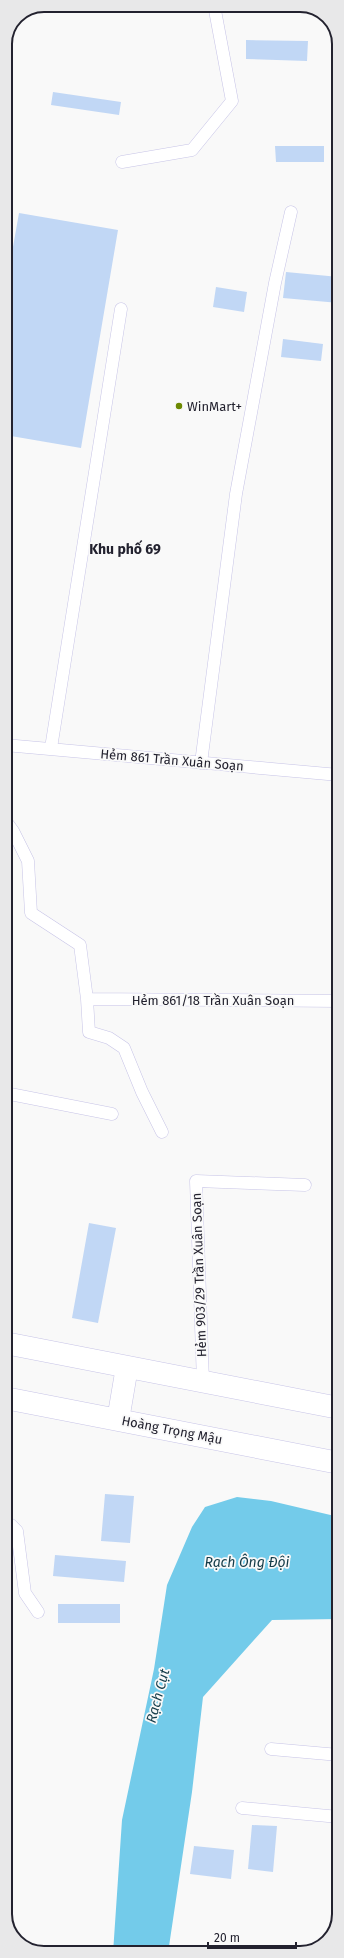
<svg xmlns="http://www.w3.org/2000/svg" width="344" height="1958" font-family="'Fira Sans',sans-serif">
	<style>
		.water { fill: #73cbea }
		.building { fill: #c1d7f5 }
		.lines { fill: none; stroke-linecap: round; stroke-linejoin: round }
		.lane-casing { stroke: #c7c4e7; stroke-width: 13 }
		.secondary-casing { stroke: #c7c4e7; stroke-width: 23 }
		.lane { stroke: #fff; stroke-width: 12 }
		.secondary { stroke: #fff; stroke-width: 22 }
		.poi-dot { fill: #6c8901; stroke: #f9f9f9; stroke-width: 1.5 }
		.labels { text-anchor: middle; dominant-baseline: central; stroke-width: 3.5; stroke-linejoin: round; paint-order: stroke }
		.poi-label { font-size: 13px; fill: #23222f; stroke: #f9f9f9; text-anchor: start }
		.street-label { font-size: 13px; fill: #23222f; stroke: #f9f9f9 }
		.neighbourhood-label { font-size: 14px; font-weight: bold; fill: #23222f; stroke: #f9f9f9 }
		.water-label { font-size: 14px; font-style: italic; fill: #143c49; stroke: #f9f9f9 }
		.rim { fill: none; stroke: #23222f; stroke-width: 2 }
	</style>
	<rect width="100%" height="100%" fill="#f9f9f9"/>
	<path class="water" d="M237 1497 271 1501 339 1517V1619L272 1620 203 1697 192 1792 168 1953H113L122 1820 154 1669 167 1585 192 1527 205 1507Z"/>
	<path class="building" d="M246 40 308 41 307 61 246 59Z
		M53 92 121 102 119 115 51 105Z
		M275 146H324V162H276Z
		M19 213 118 230 81 448 5 435V292Z
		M286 272 339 277V303L283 298Z
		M216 287 247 292 244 312 213 307Z
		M283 339 323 344 321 361 281 357Z
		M89 1223 116 1228 98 1323 72 1318Z
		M105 1494 134 1496 130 1543 101 1541Z
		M55 1555 126 1561 124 1582 53 1576Z
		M58 1604H120V1623H58Z
		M252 1825 277 1826 273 1872 248 1869Z
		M194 1846 234 1850 231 1879 190 1874Z"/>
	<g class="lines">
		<defs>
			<path id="lane" d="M122 162 192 150 232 101 214 5
				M5 745 339 775
				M51 748 121 309
				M201 763 236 494 275 283 291 212
				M5 820 13 831 28 861 31 913 80 945 87 999 339 1001
				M87 999 89 1032 109 1038 124 1048 142 1092 162 1132
				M5 1093 112 1114
				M203 1382 196 1181 305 1185
				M5 1523 11 1525 17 1531 25 1593 38 1612
				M271 1749 339 1755
				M242 1808 339 1817"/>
			<path id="secondary" d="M5 1343 339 1408
				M5 1398 339 1463
				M118 1420 127 1367"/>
		</defs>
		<use href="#lane" class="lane-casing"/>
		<use href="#secondary" class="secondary-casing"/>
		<use href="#lane" class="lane"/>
		<use href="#secondary" class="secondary"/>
	</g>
	<circle class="poi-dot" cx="179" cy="406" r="4"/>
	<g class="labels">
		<g class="poi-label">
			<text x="187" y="406">WinMart+</text>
		</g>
		<g class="street-label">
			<text transform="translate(172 760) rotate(5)">Hẻm 861 Trần Xuân Soạn</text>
			<text x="213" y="1000">Hẻm 861/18 Trần Xuân Soạn</text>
			<text transform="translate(199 1275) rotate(-92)">Hẻm 903/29 Trần Xuân Soạn</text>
			<text transform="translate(172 1430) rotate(11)">Hoàng Trọng Mậu</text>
		</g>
		<g class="neighbourhood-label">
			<text x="125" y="549">Khu phố 69</text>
		</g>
		<g class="water-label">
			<text x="247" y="1562">Rạch Ông Đội</text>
			<text transform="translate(158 1696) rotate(-75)">Rạch Cụt</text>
		</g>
	</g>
	<path d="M0 0H344V1958H0ZM44 12H300A32 32 0 0 1 332 44V1914A32 32 0 0 1 300 1946H44A32 32 0 0 1 12 1914V44A32 32 0 0 1 44 12Z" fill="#e8e8e9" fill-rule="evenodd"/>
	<path class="rim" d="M44 12H300A32 32 0 0 1 332 44V1914A32 32 0 0 1 300 1946H44A32 32 0 0 1 12 1914V44A32 32 0 0 1 44 12Z"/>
	<path d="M208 1942v6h88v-6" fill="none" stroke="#23222f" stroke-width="2"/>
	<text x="214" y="1942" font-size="12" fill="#23222f" stroke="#f9f9f9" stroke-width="3" paint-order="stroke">20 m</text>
</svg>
